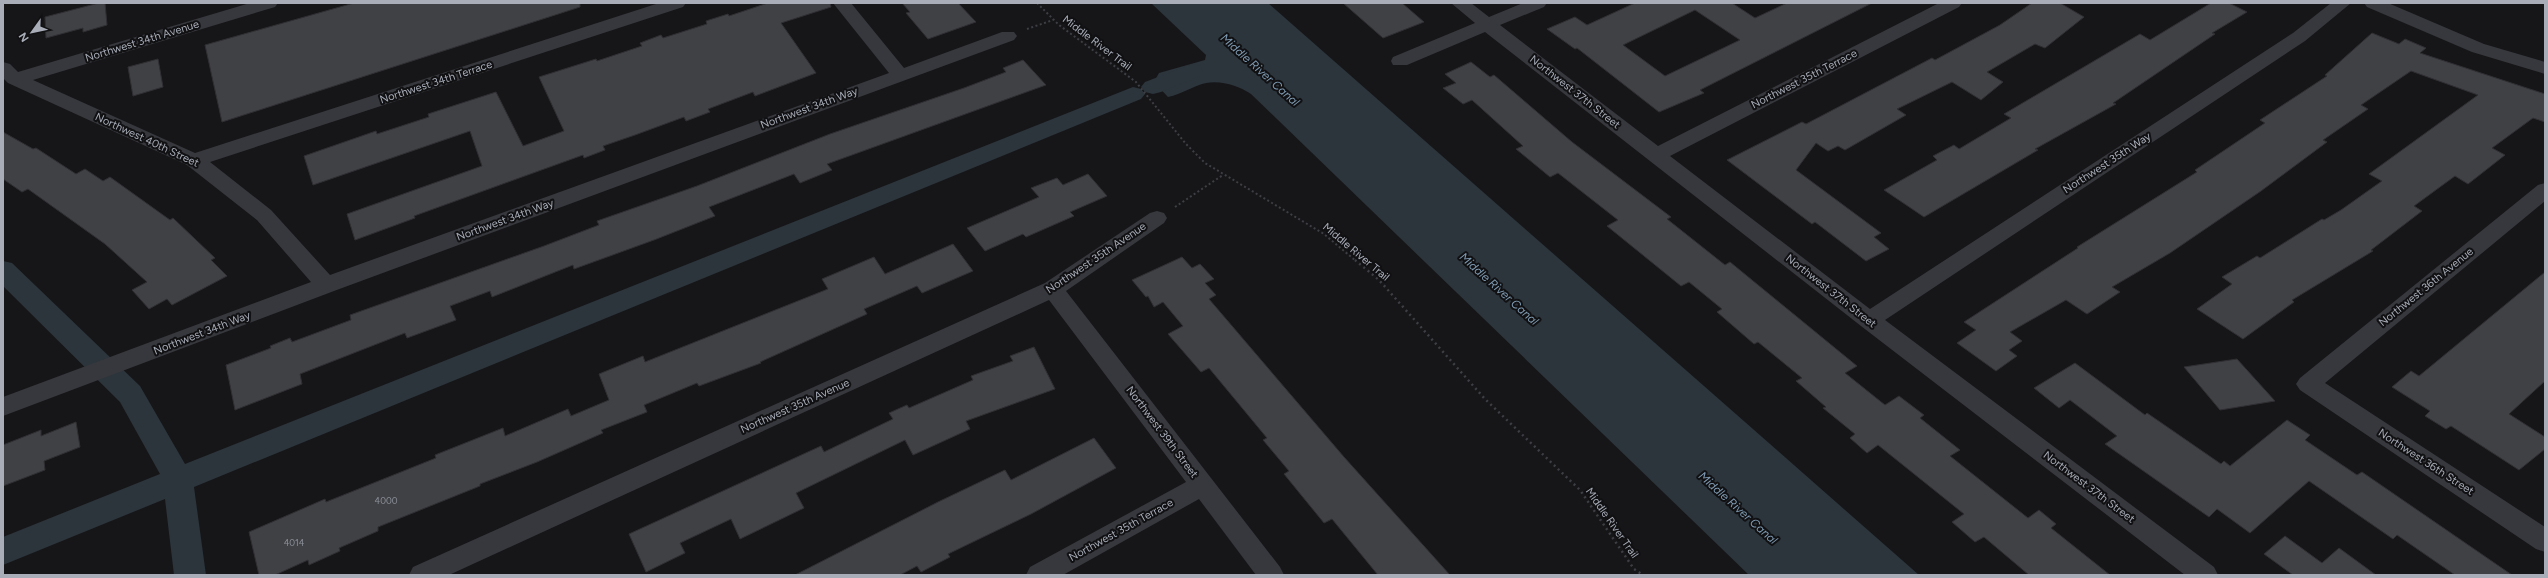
<svg xmlns="http://www.w3.org/2000/svg" width="2548" height="578" font-family="Figtree,sans-serif">
	<style>
		.water { fill: #2c353c }
		.lines { fill: none; stroke-linecap: round; stroke-linejoin: round }
		.canal { fill: #2c353c; fill-rule: evenodd }
		.building { fill: #404145; stroke: #303034; fill-rule: evenodd }
		.path-far1 { stroke: #3d3f44; stroke-width: 2; stroke-dasharray: 2 2.5; stroke-linecap: butt }
		.path { stroke: #3d3f44; stroke-width: 2.5; stroke-dasharray: 2 3.5; stroke-linecap: butt }
		.street { fill: #37383d; fill-rule: evenodd }
		.labels { text-anchor: middle; dominant-baseline: central; stroke-width: 4; stroke-linejoin: round; paint-order: stroke }
		.number-label { font-size: 9px; fill: #8e929b }
		.street-label { font-size: 11px; fill: #a8adb8; stroke: #111113 }
		.water-label { font-size: 12px; font-style: italic; fill: #7f9bb3; stroke: #111113 }
	</style>
	<rect width="100%" height="100%" fill="#161618"/>
	<path class="water" d="M1151 3H1268L1919 575H1749L1251 94C1240 86 1221 80 1206 83 1193 86 1182 94 1168 97L1154 82 1159 73 1205 60 1206 55Z"/>
	<g class="lines">
		<path class="canal" d="M1192 64 1200 66 1203 71 1200 76 1161 92 1153 94 1145 92 1141 87 1145 82Z
			M1133 87 1141 89 1145 94 1141 99 194 487 206 575H174L165 499 3 565V537L160 474 120 402 3 286V261L12 263 140 386 185 464Z"/>
	</g>
	<path class="building" d="M99 3H105L107 25 83 32V28L46 38 45 17Z
		M354 3H580V7L222 122 205 45Z
		M768 3H830L831 7 781 23 816 73 755 96 753 92 708 109 710 112 686 121 684 117 635 135 603 146 605 150 584 158 583 155 414 216 415 218 355 240 347 214 482 166 470 131 313 185 304 156 376 131 377 134 429 117 428 114 496 92 523 146 564 131 539 77 596 59 597 61 642 46 640 43 661 35 663 38 707 24 706 21 728 14 729 16Z
		M902 3H958L976 22 928 39 906 13 910 12Z
		M1343 3H1402L1424 22 1383 38Z
		M1635 3H1732L1755 18 1787 3H1872L1700 90 1704 93 1659 112 1577 48 1575 49 1547 29 1575 17 1587 25ZM1695 10 1740 40 1665 76 1623 45Z
		M2032 3H2060L2084 17 2045 48 2035 44 1987 72 2003 82 1981 100 1952 82 1897 109 1906 115 1845 150 1838 146 1828 151 1816 143 1796 170 1881 233 1874 237 1889 249 1866 261 1815 222 1812 224 1727 160 1802 122 1806 124 1932 58 1935 60 2000 25Z
		M2211 3H2229L2247 12 2212 33 2215 34 2113 103 2116 104 2035 149 2038 150 1924 217 1884 190 1937 160 1933 156 1954 145 1959 149 2011 118 2004 114 2140 34 2150 40Z
		M2372 33 2399 44 2405 39 2426 48 2420 53 2545 94V122L2533 118 2492 148 2505 155 2477 177 2468 184 2455 176 2414 206 2422 211 2371 250 2373 251 2292 300 2294 302 2243 339 2197 309 2232 284 2222 277 2257 256 2260 258 2322 219 2324 220 2341 210 2382 181 2369 174 2478 95 2411 71 2361 105 2368 109 2323 140 2327 142 2261 191 2170 253 2112 287 2120 292 2087 314 2066 300 2010 332 2022 341 2009 350 2017 356 1996 371 1957 343 1976 330 1964 322 2078 248 2077 247 2197 172 2195 170 2265 123 2260 120 2327 76 2325 75Z
		M158 59 163 87 133 96 128 67Z
		M1023 60 1046 85 827 164 832 170 800 183 794 174 709 207 715 216 654 240 574 269 573 265 492 297 490 291 450 306 456 320 407 338 405 333 300 374 302 384 235 410 226 365 271 348 270 346 290 338 292 342 351 320 350 315 544 246 599 225 597 221 697 186 830 134 964 88 1006 72 1003 68Z
		M1471 62 1490 77 1494 75 1572 142 1671 217 1667 219 1725 265 1730 262 1857 366 1845 373 1885 405 1899 396 1924 415 1920 418 1960 450 1950 456 2028 518 2039 510 2056 524 2051 528 2110 575H2029L1984 537 1975 542 1952 522 1964 514 1878 445 1867 453 1850 438 1855 434 1823 408 1826 407 1796 381 1802 378 1758 342 1754 344 1717 312 1722 309 1689 282 1681 286 1607 226 1618 220 1558 173 1550 177 1516 149 1523 146 1472 100 1463 104 1443 88 1456 83 1445 74Z
		M3 132 33 149 36 148 76 174 85 169 103 181 110 177 170 220 173 218 215 258 211 260 227 276 172 305 167 299 149 309 132 290 147 282 105 244 28 189 22 192 3 179Z
		M1088 174 1107 196 1070 212 1074 216 1026 237 1023 234 985 251 967 228 1039 197 1031 188 1057 178 1063 185Z
		M953 244 973 271 922 293 917 286 864 309 867 314 760 362 761 363 699 386 697 383 644 405 647 412 601 430 603 433 537 462 480 484V486L378 527V531L339 548 340 551 309 565 308 560 275 575H259L249 532 325 499 326 502 436 458 435 455 503 428 505 436 568 409 571 416 609 400 599 374 643 356 645 362 828 289 822 279 874 257 885 274Z
		M1182 257 1192 268 1200 264 1214 279 1205 283 1216 295 1209 299 1344 457 1450 575H1378L1332 519 1324 523 1284 474 1289 471 1263 440 1267 438 1209 368 1201 372 1168 334 1183 326 1163 302 1154 307 1148 296 1146 297 1132 280Z
		M2545 272V381L2509 414 2545 437V449L2519 470 2451 426 2446 429 2425 416 2430 411 2392 387 2411 371 2419 376Z
		M1034 347 1055 389 966 421 970 429 913 455 905 440 796 493 804 508 740 539 731 519 680 543 685 553 646 572 629 534 821 446 824 452 893 419 889 413 907 405 909 408 973 380 971 376 1013 361 1010 356Z
		M2237 359 2275 401 2220 410 2184 367Z
		M2075 363 2145 415 2147 413 2221 464 2224 461 2230 466 2287 420 2310 435 2305 440 2357 475 2362 472 2512 575H2455L2397 535 2393 539 2309 481 2250 533 2217 509 2209 517 2105 444 2117 436 2070 400 2059 408 2034 388Z
		M76 422 80 447 44 461 45 470 3 486V445L41 430V436Z
		M1094 438 1116 468 1031 514 948 554 950 557 921 572 917 566 900 575H795L938 502 1005 470 1011 480Z
		M2285 536 2322 563 2339 548 2376 575H2293L2264 554Z"/>
	<g class="lines">
		<path class="path-far1" d="M1037 3 1059 25 1136 82 1186 144 1205 163 1324 234 1356 261
			M1027 29 1053 20
			M1175 207 1223 175"/>
		<path class="path" d="M1355 260 1379 280 1485 399 1580 490 1634 569 1643 575"/>
		<path class="street" d="M250 3H278L275 7 33 80 195 153 659 3H686L683 7 210 162 271 210 330 275 889 73 833 3H851L904 68 1002 32H1014L1017 36 1014 40 334 291 3 416V397L311 282 257 220 187 165 8 83 3 78V62L10 64 18 72Z
			M1451 3H1471L1489 17 1523 3H1547L1544 7 1500 25 1658 146 1939 3H1962L1959 7 1670 156 1870 309 2293 33 2331 3H2351L2305 41 1885 320 2214 567 2218 575H2185L1861 326 1485 32 1407 65H1393L1391 61 1393 57 1475 23Z
			M2364 3H2388L2484 44 2545 62V74L2472 52 2367 7Z
			M2545 183V201L2325 383 2545 527V552L2536 549 2300 390 2296 384 2300 378 2538 185Z
			M1157 211 1164 213 1167 218 1164 223 1066 291 1280 567 1284 575H1256L1199 499 1063 575H1026L1030 567 1186 482 1049 300 449 575H409L413 567 1045 283 1150 213Z"/>
	</g>
	<g class="labels">
		<g class="number-label">
			<text x="386" y="500">4000</text>
			<text x="294" y="542">4014</text>
		</g>
		<g class="street-label">
			<text transform="translate(142 41) rotate(-17)">Northwest 34th Avenue</text>
			<text transform="translate(1097 43) rotate(37)">Middle River Trail</text>
			<text transform="translate(1804 79) rotate(-27)">Northwest 35th Terrace</text>
			<text transform="translate(436 82) rotate(-18)">Northwest 34th Terrace</text>
			<text transform="translate(1575 92) rotate(38)">Northwest 37th Street</text>
			<text transform="translate(809 108) rotate(-20)">Northwest 34th Way</text>
			<text transform="translate(147 140) rotate(25)">Northwest 40th Street</text>
			<text transform="translate(2107 163) rotate(-33)">Northwest 35th Way</text>
			<text transform="translate(505 220) rotate(-20)">Northwest 34th Way</text>
			<text transform="translate(1356 252) rotate(40)">Middle River Trail</text>
			<text transform="translate(1096 258) rotate(-34)">Northwest 35th Avenue</text>
			<text transform="translate(2426 287) rotate(-39)">Northwest 36th Avenue</text>
			<text transform="translate(1831 291) rotate(38)">Northwest 37th Street</text>
			<text transform="translate(202 333) rotate(-21)">Northwest 34th Way</text>
			<text transform="translate(795 406) rotate(-24)">Northwest 35th Avenue</text>
			<text transform="translate(1162 432) rotate(53)">Northwest 39th Street</text>
			<text transform="translate(2426 462) rotate(33)">Northwest 36th Street</text>
			<text transform="translate(2089 487) rotate(37)">Northwest 37th Street</text>
			<text transform="translate(1612 523) rotate(55)">Middle River Trail</text>
			<text transform="translate(1121 530) rotate(-29)">Northwest 35th Terrace</text>
		</g>
		<g class="water-label">
			<text transform="translate(1260 70) rotate(42)">Middle River Canal</text>
			<text transform="translate(1499 289) rotate(42)">Middle River Canal</text>
			<text transform="translate(1738 508) rotate(42)">Middle River Canal</text>
		</g>
	</g>
	<rect width="2548" height="578" fill="none" stroke="#a8adb8" stroke-width="8"/>
	<g transform="translate(32 32) rotate(237)" stroke="#111113" stroke-width="3" paint-order="stroke">
	<path d="M0-3L7 15L0 10L-7 15Z" fill="#a8adb8"/>
	<text y="-6" font-size="11" font-weight="bold" text-anchor="middle" fill="#a8adb8">N</text>
	</g>
</svg>
